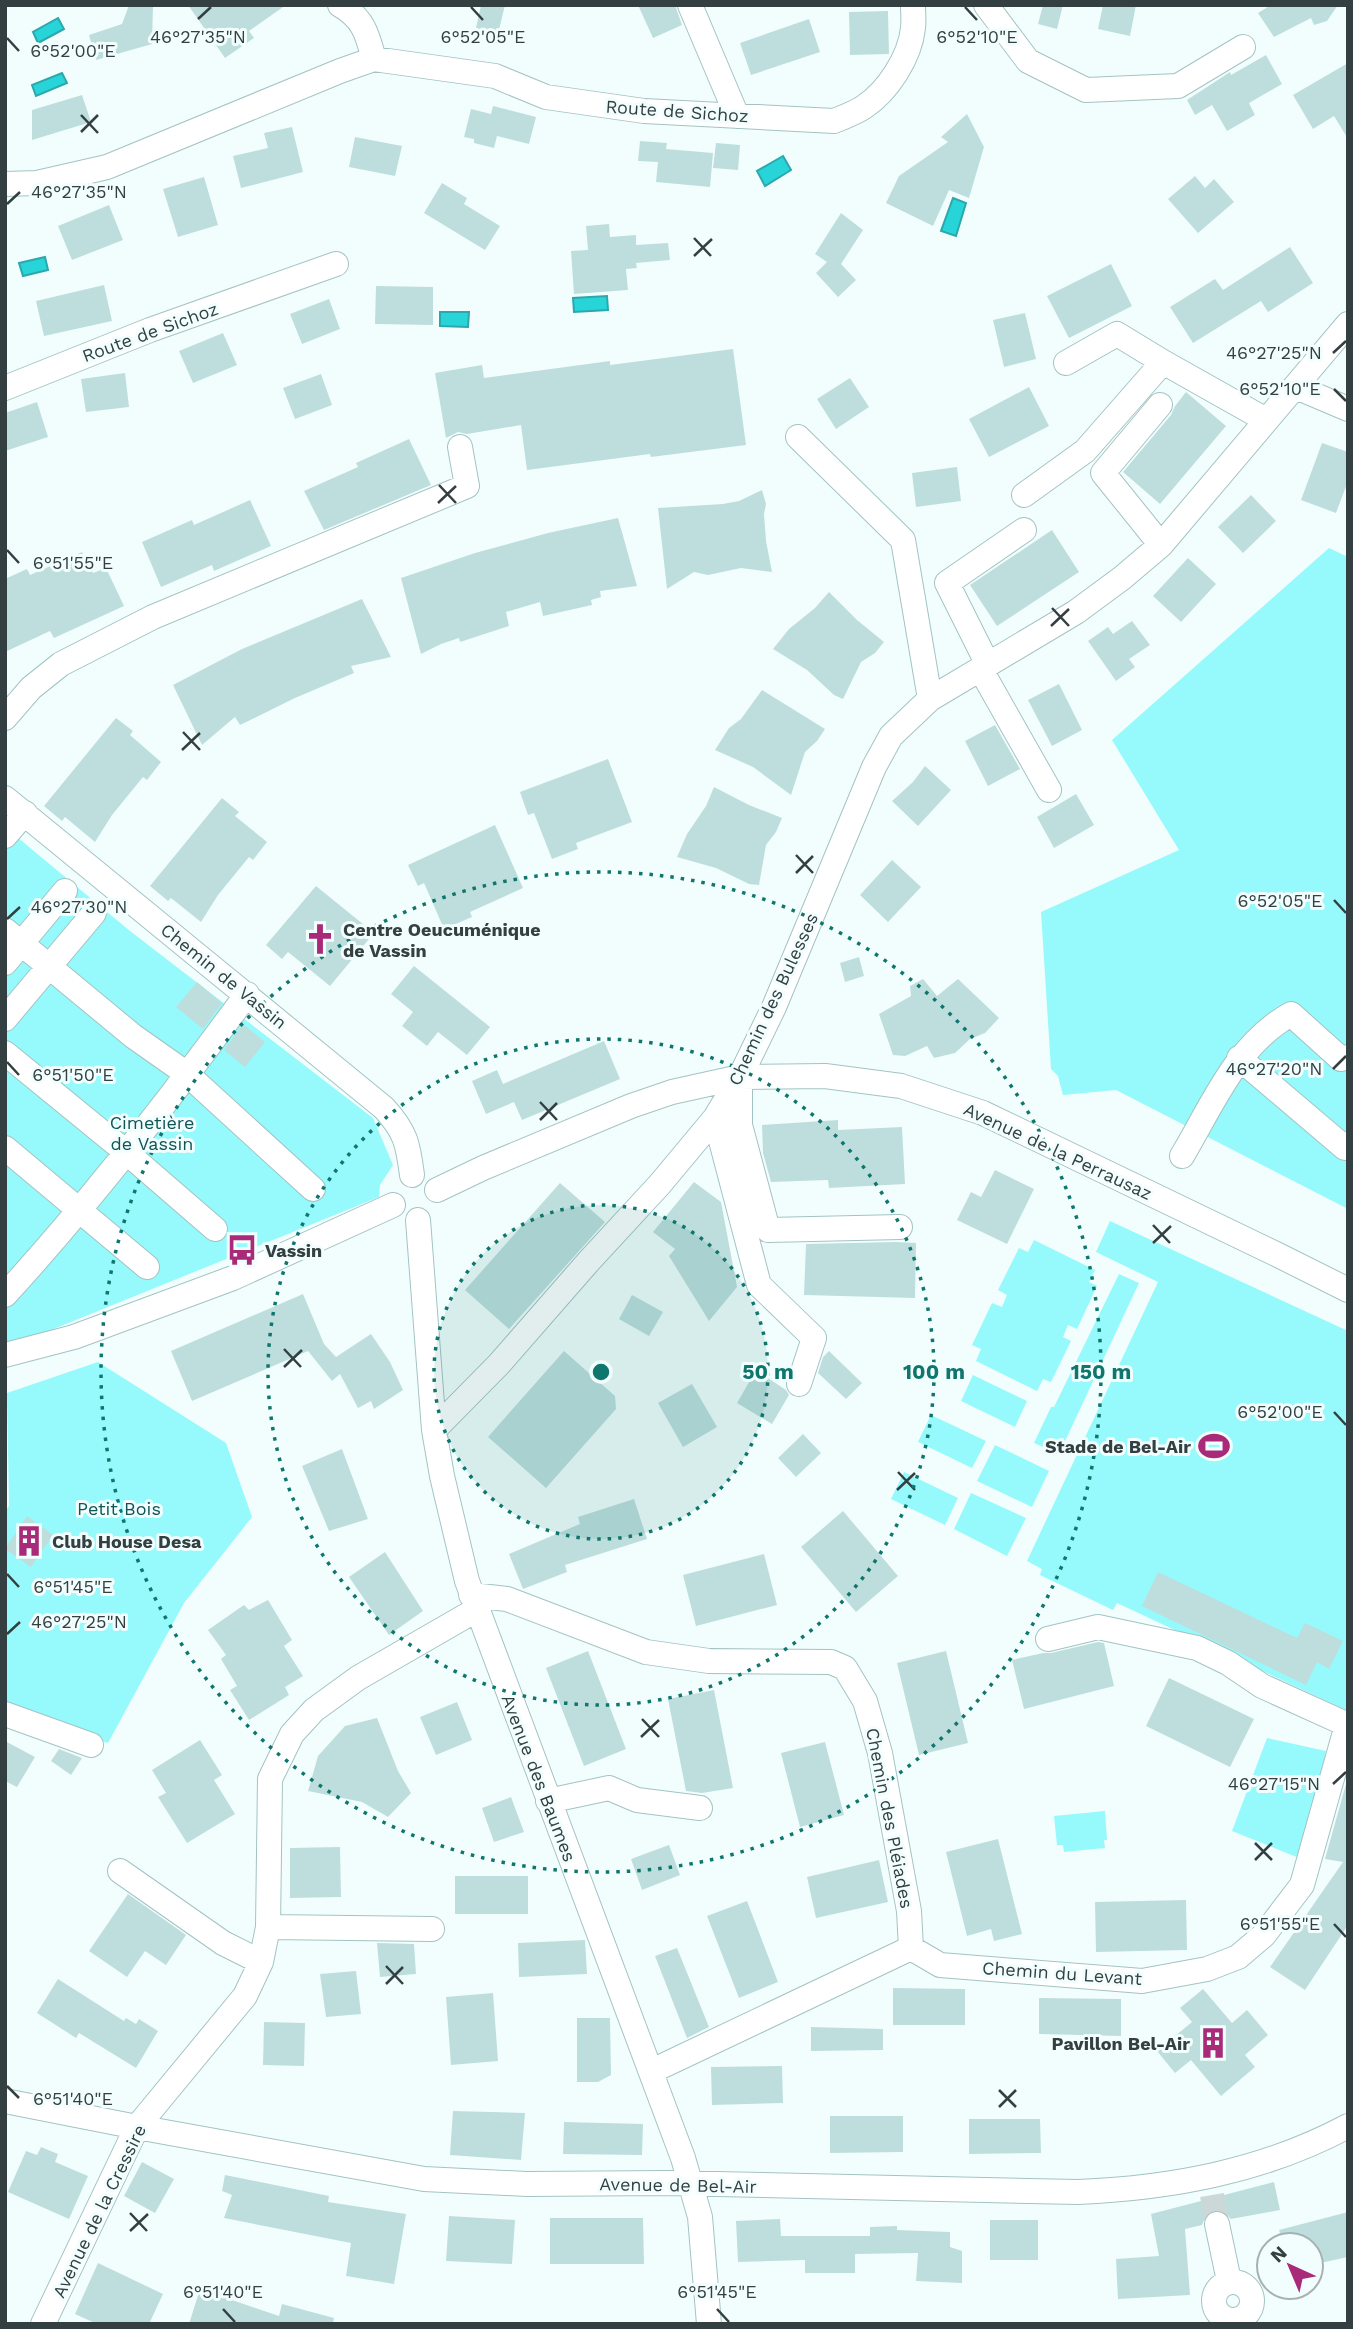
<svg xmlns="http://www.w3.org/2000/svg" width="1353" height="2329" font-family="'Work Sans',sans-serif">
	<style>
		.green { fill: #96f9fb }
		.water { fill: #27d5d9; stroke: #2ba8ab; stroke-width: 2 }
		.building { fill: #bedede }
		.lines { fill: none; stroke-linecap: round; stroke-linejoin: round }
		.minor-tunnel { stroke: #ccd8d8; stroke-width: 24; stroke-dasharray: 24 12; stroke-linecap: butt }
		.minor-casing { stroke: #a3c3c3; stroke-width: 26 }
		.minor { stroke: #fff; stroke-width: 24 }
		.ticks { fill: none; stroke: #333f40; stroke-width: 2.5 }
		.ring { fill: none; stroke: #0f766e; stroke-width: 3.5; stroke-dasharray: 3.5 7 }
		.labels { text-anchor: middle; dominant-baseline: central; stroke-width: 6; stroke-linejoin: round; paint-order: stroke }
		.street-label { font-size: 18px; fill: #333f40; stroke: #f2fefe }
		.poi-label { font-size: 18px; font-weight: bold; fill: #333f40; stroke: #f2fefe; text-anchor: start }
		.park-label { font-size: 18px; fill: #105456; stroke: #f2fefe }
		.ticks-label { font-size: 18px; text-anchor: middle; fill: #333f40; stroke: #f2fefe; stroke-width: 6; stroke-linejoin: round; paint-order: stroke }
		.centre { fill: #0f766e; stroke: #f2fefe; stroke-width: 3.5 }
		.ring-label { font-size: 21px; text-anchor: middle; font-weight: bold; fill: #0f766e; stroke: #f2fefe; stroke-width: 6; stroke-linejoin: round; paint-order: stroke }
	</style>
	<rect width="100%" height="100%" fill="#f2fefe"/>
	<path class="green" d="M1329 548 1348 557V1209L1116 1090 1063 1095 1058 1076 1051 1069 1041 912 1179 850 1112 740Z
		M5 827 130 931 373 1118 393 1165 380 1185 379 1197 19 1343H5Z
		M1110 1221 1348 1331V1711L1117 1603 1113 1610 1040 1575 1042 1569 1027 1561 1158 1282 1096 1252Z
		M1034 1240 1095 1270 1089 1282 1097 1286 1077 1329 1068 1325 1063 1337 1071 1341 1051 1382 1043 1379 1037 1391 976 1361 981 1349 972 1345 992 1303 1002 1307 1007 1295 998 1290 1019 1248 1028 1252Z
		M1119 1274 1139 1283 1059 1454 1034 1443 1051 1407H1054Z
		M98 1362 226 1443 252 1517 184 1603 108 1743 5 1714V1511L9 1506 7 1393Z
		M973 1375 1027 1401 1015 1427 961 1401Z
		M931 1415 986 1441 972 1468 918 1442Z
		M995 1445 1049 1471 1032 1507 977 1481Z
		M904 1472 958 1498 945 1525 891 1499Z
		M971 1493 1026 1518 1007 1556 954 1529Z
		M1267 1738 1326 1751 1304 1860 1232 1831Z
		M1105 1811 1107 1840H1104L1105 1848 1064 1852 1063 1845H1057L1054 1816Z"/>
	<path class="water" d="M58 18 64 29 38 43 33 32Z
		M62 73 67 83 36 96 32 85Z
		M783 156 791 170 765 186 757 171Z
		M953 198 966 203 956 236 941 231Z
		M45 257 48 270 23 276 19 263Z
		M607 296 608 310 574 312 573 298Z
		M440 312H469L468 327 440 326Z"/>
	<path class="building" d="M129 5H153L152 44 96 60 89 35 122 24Z
		M188 5H286L249 31 254 38 225 58Z
		M481 5H505L498 34 476 28Z
		M638 5H675L682 25 653 38Z
		M1043 5H1063L1057 29 1038 24Z
		M1103 5H1136L1130 36 1098 29Z
		M1271 5H1338L1327 21 1314 25 1311 18 1274 37 1258 13Z
		M888 11 889 54 850 55 849 12Z
		M809 19 820 52 751 75 740 43Z
		M1266 55 1282 84 1249 103 1255 115 1227 131 1212 105 1195 115 1187 100 1230 72 1231 75Z
		M1348 63V139L1334 116 1313 129 1293 95Z
		M82 95 91 122 32 140V110Z
		M493 106 536 117 529 144 497 136 494 148 474 143V139L464 137 471 109 491 114Z
		M967 114 984 147 969 198 949 190 933 226 886 203 899 176 948 142 941 137Z
		M292 127 303 172 241 188 233 156 268 148 264 133Z
		M355 137 402 146 395 176 349 167Z
		M640 141 667 143 666 149 713 153 710 187 656 182 658 162 638 161Z
		M716 143 740 145 738 170 713 168Z
		M1195 176 1205 188 1214 179 1234 202 1198 233 1168 199Z
		M204 177 218 225 178 237 163 189Z
		M442 183 467 198 464 204 500 226 485 250 424 213Z
		M109 205 123 240 72 260 58 226Z
		M841 213 863 230 841 264 856 280 838 297 816 273 827 262 815 254Z
		M609 224 610 237 636 235V245L668 243 670 260 636 263 637 268 626 269 628 290 574 294 571 251 588 250 586 226Z
		M1290 247 1313 283 1268 312 1261 301 1193 343 1170 307 1215 279 1223 290Z
		M1111 264 1132 306 1069 338 1047 296Z
		M104 285 112 321 44 336 36 301Z
		M376 286 433 287V325L375 324Z
		M329 299 340 329 302 344 290 314Z
		M1025 313 1036 359 1004 367 993 320Z
		M223 333 237 365 193 383 179 351Z
		M733 349 746 445 651 457 650 454 527 470 521 425 467 434 458 432 446 438 435 373 482 365 484 378 610 361V365Z
		M125 373 129 407 86 412 81 379Z
		M321 374 332 405 295 419 283 388Z
		M850 378 869 407 836 429 817 399Z
		M1029 387 1049 426 989 457 969 419Z
		M1186 392 1226 426 1160 504 1123 472 1171 415 1175 406Z
		M37 402 48 437 5 451V413Z
		M409 439 431 485 324 530 304 491 358 467 356 463Z
		M1322 443 1348 452V481L1336 513 1301 500Z
		M957 467 961 501 916 507 912 473Z
		M762 490 766 504 764 514 766 541 772 572 741 568 708 575 694 572 667 589 658 508 723 504 739 501Z
		M1251 495 1276 521 1243 553 1218 527Z
		M250 500 271 546 214 571 212 565 161 587 142 542 192 520 194 525Z
		M618 518 637 586 600 591 601 597 591 600 592 605 543 616 540 602 506 612 509 626 460 642 459 638 441 644 421 654 401 578 475 553 548 533Z
		M1052 530 1079 572 997 626 970 585Z
		M82 552 93 573 106 568 124 606 54 638 50 631 5 652V579L27 569 30 575Z
		M1188 558 1216 584 1181 622 1153 596Z
		M829 592 857 620 884 642 875 653 861 662 843 699 834 695 807 670 773 649 789 629 815 608Z
		M362 599 391 657 351 666 354 673 295 698 240 725 235 717 202 745 173 685 242 649Z
		M1132 621 1150 645 1129 659 1135 667 1116 681 1088 641 1108 627 1113 634Z
		M1059 684 1082 730 1052 746 1028 700Z
		M762 690 825 729 817 741 805 752 791 795 753 767 715 750 729 728 741 719Z
		M116 718 133 731 130 735 161 762 147 780 143 777 112 815 95 842 65 817 62 821 44 806Z
		M995 725 1020 769 988 786 965 741Z
		M608 759 632 822 576 843 578 849 552 859 534 813 528 815 520 792Z
		M925 766 951 790 918 826 892 801 913 782Z
		M714 787 749 805 782 818 776 832 766 845 759 885 749 884 716 868 677 857 687 834 706 806Z
		M1076 794 1094 825 1054 848 1037 817Z
		M222 798 239 812 235 816 267 842 253 860 249 857 218 895 201 922 171 898 168 901 150 886Z
		M495 825 523 888 470 912 472 917 444 929 424 883 418 886 408 865Z
		M892 860 921 887 888 922 860 895Z
		M316 886 374 933 330 986 288 952 282 959 266 945Z
		M859 957 864 976 845 982 840 963Z
		M414 966 490 1027 467 1055 438 1032 427 1046 402 1026 413 1012 391 994Z
		M923 979 937 996 958 979 999 1018 985 1033 970 1039 955 1053 934 1058 927 1046 905 1056 893 1055 879 1014 911 996 910 986Z
		M197 982 222 1003 203 1029 176 1007Z
		M243 1024 265 1042 245 1067 224 1050Z
		M604 1041 620 1079 522 1120 514 1102 486 1114 472 1081 497 1070 503 1084Z
		M838 1120V1130L902 1127 905 1184 829 1188 828 1180 771 1182 763 1153 762 1125Z
		M995 1170 1034 1189 1007 1244 957 1220 971 1192 981 1197Z
		M694 1182 721 1202 737 1287 709 1321 669 1256 675 1249 653 1232Z
		M560 1183 605 1222 509 1329 465 1290Z
		M896 1242 916 1243 915 1298 804 1295 806 1244Z
		M303 1294 324 1344 336 1357 371 1334 390 1362 403 1390 374 1409 371 1401 358 1408 340 1374 332 1381 308 1351 192 1401 171 1351Z
		M632 1295 663 1312 649 1336 619 1319Z
		M564 1351 615 1396 616 1409 546 1488 488 1437Z
		M829 1351 862 1383 846 1399 818 1373 823 1357Z
		M756 1370 786 1390 789 1395 772 1424 737 1403Z
		M692 1384 717 1427 683 1447 658 1403Z
		M803 1434 821 1453 796 1477 778 1458Z
		M342 1449 368 1519 329 1531 302 1466Z
		M634 1499 647 1539 565 1565 567 1572 523 1589 509 1554 580 1524 578 1517Z
		M843 1511 898 1576 856 1612 801 1547Z
		M27 1516 53 1535 31 1567 5 1549Z
		M385 1552 423 1611 389 1635 349 1577Z
		M764 1554 777 1605 696 1626 683 1575Z
		M1158 1572 1297 1638 1305 1623 1343 1641 1329 1669 1317 1662 1306 1685 1142 1606Z
		M268 1600 292 1640 284 1646 303 1676 285 1687 289 1695 249 1720 230 1690 237 1686 221 1659 226 1655 208 1630 244 1605 249 1610Z
		M1098 1642 1104 1643 1114 1686 1024 1709 1012 1660 1043 1653H1051Z
		M588 1651 626 1749 584 1766 546 1668Z
		M946 1651 968 1743 919 1755 897 1663Z
		M1169 1678 1254 1719 1230 1767 1146 1726Z
		M714 1690 733 1788 702 1793 686 1791 668 1699Z
		M457 1702 472 1740 436 1755 420 1717Z
		M377 1718 398 1771 411 1793 388 1817 362 1802 308 1791 318 1756 345 1726Z
		M200 1740 222 1775 214 1780 235 1814 187 1843 158 1797 166 1793 152 1770Z
		M5 1741 35 1757 17 1787 5 1781Z
		M825 1742 844 1815 800 1827 781 1753Z
		M59 1749 82 1758 71 1775 51 1761Z
		M1348 1777V1925L1305 1990 1270 1967 1343 1862 1325 1859Z
		M511 1797 524 1832 494 1842 482 1808Z
		M998 1839 1022 1934 994 1941 991 1929 967 1936 946 1852Z
		M669 1845 680 1875 642 1890 631 1859Z
		M340 1847 341 1897 290 1898V1848Z
		M879 1860 888 1902 816 1918 807 1877Z
		M455 1876H528V1914H455Z
		M128 1894 186 1935 166 1965 145 1951 127 1977 89 1951Z
		M1186 1900 1187 1950 1096 1952 1095 1902Z
		M747 1901 778 1982 739 1998 707 1916Z
		M585 1940 587 1974 519 1977 518 1943Z
		M377 1943 414 1944 416 1974 380 1977Z
		M677 1948 709 2027 687 2038 655 1956Z
		M356 1971 361 2014 326 2017 320 1974Z
		M58 1979 124 2021 126 2018 136 2024 139 2019 158 2031 136 2068 79 2033 76 2038 37 2013Z
		M893 1988 965 1989V2025H893Z
		M1203 1989 1232 2023 1247 2010 1268 2035 1245 2055 1255 2067 1221 2096 1191 2060 1175 2073 1157 2051 1192 2022 1180 2008Z
		M493 1993 498 2061 451 2065 446 1997Z
		M1039 1998 1121 1999V2036L1039 2034Z
		M577 2018H610L611 2075 598 2082H577Z
		M264 2022 305 2023 304 2066 263 2065Z
		M811 2027 883 2029V2050L811 2051Z
		M782 2066 783 2103 712 2105 711 2067Z
		M453 2111 525 2113 521 2160 450 2155Z
		M830 2116H903V2152L830 2153Z
		M969 2119H1040L1041 2153 969 2154Z
		M564 2122 643 2124 642 2155 563 2154Z
		M41 2147 58 2154 55 2162 88 2176 69 2219 8 2192 26 2151 37 2155Z
		M142 2162 174 2179 155 2213 124 2196Z
		M225 2175 329 2196 328 2202 406 2214 394 2284 346 2276 351 2243 224 2218 232 2195 222 2191Z
		M1274 2182 1280 2210 1231 2219 1222 2210 1215 2209 1207 2213 1202 2225 1185 2229 1190 2295 1118 2299 1116 2259 1159 2256 1151 2214Z
		M1348 2212V2257L1311 2265V2245H1284L1279 2230Z
		M449 2216 515 2220 512 2264 446 2261Z
		M550 2218H643L644 2264H550Z
		M780 2219 781 2236H870V2227L897 2226V2230L950 2232V2247L962 2251V2283L916 2281 918 2253 855 2254V2273H805V2260L738 2262 736 2221Z
		M990 2220H1038V2260H990Z
		M98 2263 163 2294 149 2324H97L75 2314Z
		M200 2289 279 2316 282 2304 334 2318 333 2324H189Z"/>
	<g class="lines">
		<path class="minor-tunnel" d="M1212 2195 1217 2224"/>
		<defs>
			<path id="minor" d="M340 5C364 19 367 34 374 59
				M690 5 737 116
				M986 5 1028 61 1086 90 1178 86 1243 47
				M5 184 37 183 107 167 340 71 374 59 495 76 546 97 644 111 834 121C844 117 855 113 864 107 888 91 910 57 913 28 914 20 913 13 913 5
				M1066 363 1117 334 1163 362
				M1296 387 1348 409
				M5 388 150 330 336 264
				M1160 405 1103 473 1161 545
				M798 437 903 540 930 699
				M1024 495 1085 451 1163 362 1266 420
				M988 665 947 583 1024 530
				M981 670 1049 790
				M5 718 31 688 61 664 153 617 467 486 460 447
				M5 798 384 1108C406 1132 408 1144 412 1175
				M5 836 25 813
				M5 930 133 1036 187 1074 313 1189
				M5 963 65 891
				M5 1019 94 913
				M5 1053 126 1152 215 1229
				M1239 1058 1345 1148 1348 1144
				M740 1077V1125L768 1230 900 1227
				M715 1118 759 1285 814 1338 799 1384
				M5 1148 147 1267
				M1182 1156C1213 1104 1236 1045 1291 1014L1341 1059 1348 1057
				M437 1190 483 1168 631 1106 672 1092 740 1077 825 1076 901 1086 983 1113 1280 1256 1348 1290
				M418 1220 434 1430 442 1476 467 1581 683 2158 700 2217 709 2324
				M5 1295C92 1200 171 1098 247 994
				M5 1355 74 1337 233 1278 393 1205
				M434 1430 499 1364 589 1261 660 1184 715 1118 740 1077 774 1007 874 767 891 736 930 699 1076 612 1122 578 1161 545 1348 324
				M471 1595 507 1599 646 1652 709 1661 831 1662 845 1668 865 1701 880 1753 909 1911 911 1948
				M1048 1639 1098 1627 1197 1648 1228 1663 1262 1686 1348 1725
				M5 1714 91 1745
				M548 1801 609 1788 637 1800 700 1808
				M120 1871 223 1943 261 1962
				M268 1927 432 1929
				M911 1948 940 1965 1142 1981 1207 1969 1238 1957 1264 1935 1302 1885 1347 1725
				M652 2071 911 1948
				M5 2101 137 2127 424 2179 527 2184 668 2183 1078 2192C1172 2188 1264 2171 1348 2126
				M1217 2224 1229 2281
				M1214 2301a19 19 0 1 1 38 0a19 19 0 1 1-38 0Z
				M43 2324 137 2127 245 1996 261 1962 268 1927 270 1779 292 1734 314 1710 358 1678 476 1610"/>
		</defs>
		<use href="#minor" class="minor-casing"/>
		<use href="#minor" class="minor"/>
	</g>
	<path class="ticks" d="M471 7 483 20M965 7 977 20M198 19 211 7M7 38 19 51M81 115 98 133M81 132 98 115M7 204 20 192M694 238 711 256M694 256 712 239M1333 353 1346 341M1334 389 1346 401M439 485 456 503M438 503 456 486M7 550 19 563M1052 608 1069 626M1051 626 1069 609M183 732 200 750M182 750 200 733M796 855 813 873M796 873 813 856M1334 900 1346 913M7 919 20 907M7 1062 19 1075M1333 1069 1346 1056M540 1102 557 1120M540 1120 557 1103M1153 1225 1170 1243M1153 1243 1171 1226M284 1349 301 1367M284 1367 302 1350M1334 1412 1346 1425M898 1472 915 1490M897 1490 915 1473M7 1574 19 1587M7 1634 20 1622M642 1719 659 1737M641 1737 659 1720M1333 1784 1346 1772M1255 1843 1272 1860M1255 1860 1272 1843M1334 1924 1346 1937M386 1966 403 1984M386 1984 403 1967M7 2086 19 2098M999 2090 1016 2107M999 2107 1016 2090M130 2213 147 2231M130 2231 148 2214M223 2309 235 2322M717 2309 729 2322"/>
	<circle cx="601" cy="1372" r="167" fill="#0f766e" fill-opacity=".12"/>
	<g class="ring">
		<circle cx="601" cy="1372" r="167"/>
		<circle cx="601" cy="1372" r="333"/>
		<circle cx="601" cy="1372" r="500"/>
	</g>
	<defs>
		<symbol id="church-bare" viewBox="-9 -9 18 18"><path d="M-1.2-6h2.4v3.5h3.3v2.4h-3.3V6h-2.4V-.1h-3.3v-2.4h3.3Z" fill="#a92a79" stroke="#f2fefe" stroke-width="2.5" paint-order="stroke"/></symbol>
		<symbol id="bus-bare" viewBox="-9 -9 18 18"><path d="M-5-6H5V4H4V6H2V4H-2V6H-4V4H-5ZM-3.5-4V0h7V-4ZM-3.5 1.2v1.5H-2V1.2ZM2 1.2v1.5H3.5V1.2Z" fill="#a92a79" stroke="#f2fefe" stroke-width="2.5" paint-order="stroke"/></symbol>
		<symbol id="stadium-bare" viewBox="-9 -9 18 18"><path d="M0-5a6.5 5 0 1 0 0 10a6.5 5 0 1 0 0-10ZM-3.5-1.8h7v3.6h-7Z" fill="#a92a79" stroke="#f2fefe" stroke-width="2.5" paint-order="stroke"/></symbol>
		<symbol id="building-bare" viewBox="-9 -9 18 18"><path d="M-4-6H4V6H1V3H-1V6H-4ZM-2.5-4.3h1.7v1.8h-1.7ZM.8-4.3h1.7v1.8H.8ZM-2.5-1h1.7V.8h-1.7ZM.8-1h1.7V.8H.8Z" fill="#a92a79" stroke="#f2fefe" stroke-width="2.5" paint-order="stroke"/></symbol>
	</defs>
	<g fill-rule="evenodd">
		<use href="#church-bare" x="298" y="917" width="44" height="44"/>
		<use href="#bus-bare" x="220" y="1228" width="44" height="44"/>
		<use href="#stadium-bare" x="1192" y="1424" width="44" height="44"/>
		<use href="#building-bare" x="7" y="1519" width="44" height="44"/>
		<use href="#building-bare" x="1191" y="2021" width="44" height="44"/>
	</g>
	<g class="labels">
		<g class="street-label">
			<text transform="translate(677 111) rotate(4)">Route de Sichoz</text>
			<text transform="translate(150 332) rotate(-20)">Route de Sichoz</text>
			<text transform="translate(224 976) rotate(39)">Chemin de Vassin</text>
			<text transform="translate(773 999) rotate(-65)">Chemin des Bulesses</text>
			<text transform="translate(1058 1151) rotate(25)">Avenue de la Perrausaz</text>
			<text transform="translate(539 1778) rotate(69)">Avenue des Baumes</text>
			<text transform="translate(890 1818) rotate(79)">Chemin des Pléiades</text>
			<text transform="translate(1062 1973) rotate(4)">Chemin du Levant</text>
			<text transform="translate(678 2185) rotate(1)">Avenue de Bel-Air</text>
			<text transform="translate(99 2211) rotate(-64)">Avenue de la Cressire</text>
		</g>
		<g class="poi-label">
			<text x="343" y="929">Centre Oeucuménique<tspan x="343" dy="21">de Vassin</tspan></text>
			<text x="265" y="1250">Vassin</text>
			<text x="1191" y="1446" text-anchor="end">Stade de Bel-Air</text>
			<text x="52" y="1541">Club House Desa</text>
			<text x="1190" y="2043" text-anchor="end">Pavillon Bel-Air</text>
		</g>
		<g class="park-label">
			<text x="152" y="1122">Cimetière<tspan x="152" dy="21">de Vassin</tspan></text>
			<text x="119" y="1508">Petit Bois</text>
		</g>
	</g>
	<g class="ticks-label">
		<text x="198" y="43">46°27'35"N</text>
		<text x="977" y="43">6°52'10"E</text>
		<text x="483" y="43">6°52'05"E</text>
		<text x="73" y="57">6°52'00"E</text>
		<text x="79" y="198">46°27'35"N</text>
		<text x="1274" y="359">46°27'25"N</text>
		<text x="1280" y="395">6°52'10"E</text>
		<text x="73" y="569">6°51'55"E</text>
		<text x="1280" y="907">6°52'05"E</text>
		<text x="79" y="913">46°27'30"N</text>
		<text x="1274" y="1075">46°27'20"N</text>
		<text x="73" y="1081">6°51'50"E</text>
		<text x="1280" y="1418">6°52'00"E</text>
		<text x="73" y="1593">6°51'45"E</text>
		<text x="79" y="1628">46°27'25"N</text>
		<text x="1274" y="1790">46°27'15"N</text>
		<text x="1280" y="1930">6°51'55"E</text>
		<text x="73" y="2105">6°51'40"E</text>
		<text x="223" y="2298">6°51'40"E</text>
		<text x="717" y="2298">6°51'45"E</text>
	</g>
	<circle cx="601" cy="1372" r="10" class="centre"/>
	<g class="ring-label">
		<text x="768" y="1379">50 m</text>
		<text x="934" y="1379">100 m</text>
		<text x="1101" y="1379">150 m</text>
	</g>
	<rect width="1353" height="2329" fill="none" stroke="#333f40" stroke-width="14"/>
	<g transform="translate(1290 2266) rotate(316)"><circle r="33" fill="#f2fefe" stroke="#a6b2b2" stroke-width="2"/>
	<path d="M0-5L12 26L0 18L-12 26Z" fill="#a92a79"/>
	<text y="-10" font-size="19" font-weight="bold" text-anchor="middle" fill="#333f40">N</text>
	</g>
</svg>
